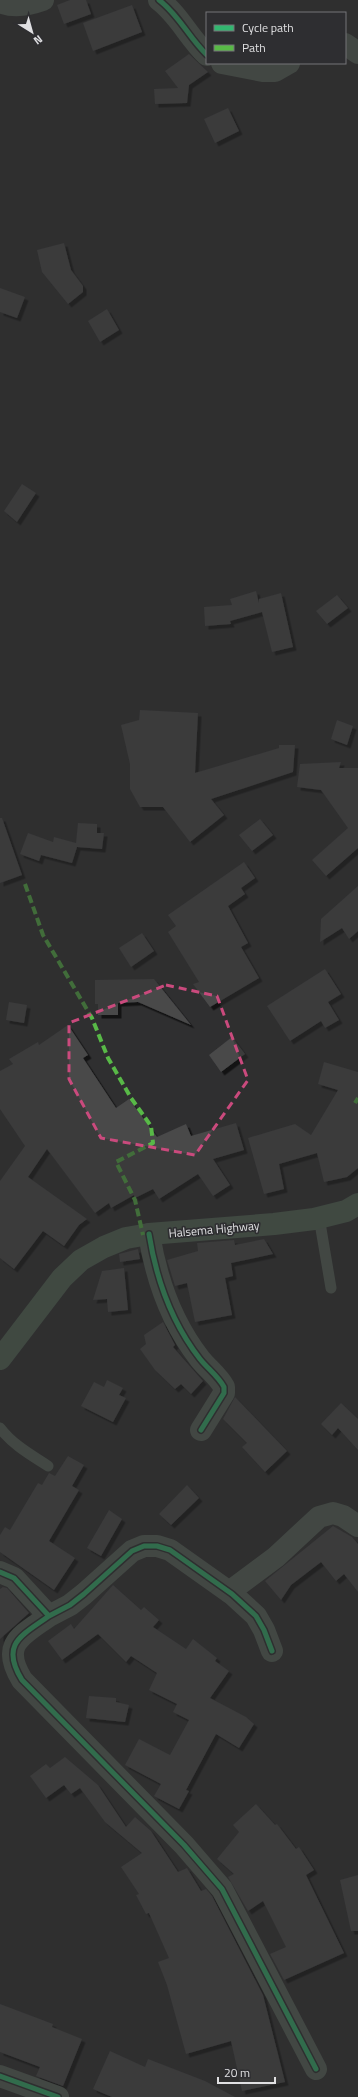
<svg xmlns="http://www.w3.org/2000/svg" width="358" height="2097" font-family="'Titillium Web',sans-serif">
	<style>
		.building { fill: #484849; filter: url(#shadow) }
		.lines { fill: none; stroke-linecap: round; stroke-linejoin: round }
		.service { stroke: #59655b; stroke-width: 11 }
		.minor { stroke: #59655b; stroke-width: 22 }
		.trunk { stroke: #546858; stroke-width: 22 }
		.quiet { stroke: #58b947; stroke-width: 4; stroke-dasharray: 8 4; stroke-linecap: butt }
		.cycleway-casing { stroke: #2e2e31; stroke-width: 8 }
		.cycleway { stroke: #33b770; stroke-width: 5 }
		.marked { fill: none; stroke: #ca4a7d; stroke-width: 3; stroke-dasharray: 8 5; stroke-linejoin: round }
		.labels { text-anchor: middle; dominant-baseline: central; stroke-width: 3.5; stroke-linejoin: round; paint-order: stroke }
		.street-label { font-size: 12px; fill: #e0e0e2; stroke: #2e2e31 }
	</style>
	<defs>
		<filter id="shadow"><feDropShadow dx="3.5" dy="3.5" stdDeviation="0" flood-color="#0009"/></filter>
	</defs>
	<rect width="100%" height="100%" fill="#2f2f30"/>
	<path class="building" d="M70 0H86L91 14 64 24 57 5Z
		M132 5 142 32 93 51 83 23Z
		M189 54 208 72 189 85 187 103 155 104 154 89 178 88 165 71Z
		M228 108 239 131 215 143 204 119Z
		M64 243 71 270 83 286V292L68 304 42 272 37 250Z
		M0 288 25 297 17 318 0 312Z
		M107 309 119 330 100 342 88 321Z
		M22 484 36 493 17 522 4 511Z
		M256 591 259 603V599L281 593 293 647 272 652 262 612 230 621 231 624 205 626 204 607 232 605 230 599Z
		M337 595 348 608 327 624 316 611Z
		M140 710 198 713 195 773 279 748V745H295L293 772 211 799 224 815 190 842 163 807H140L130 789V764L121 725 139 720Z
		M337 720 353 726 347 745 331 739Z
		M341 762 339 768H358V848L326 876 312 860 348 828 321 790 297 787 300 764Z
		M0 818H2L22 875 0 883Z
		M260 819 273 835 252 851 239 835Z
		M78 823 97 824V833H104L102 849 77 847 72 863 41 855 39 861 20 854 28 833 53 842 54 837 76 843Z
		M244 862 255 878 241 888 245 894 228 906 248 943 241 947 259 978 210 1007 193 984 199 982 168 932 176 926 168 915Z
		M358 886V931L349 939 342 928 320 942 321 919Z
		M142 933 154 951 131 967 119 948Z
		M325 969 341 994 328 1002 339 1020 325 1028 321 1021 290 1041 267 1006Z
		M154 979 191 1025 138 1002 118 1003V1015H98V1004H95V980Z
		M9 1002 27 1005 24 1023 6 1020Z
		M68 1025 88 1055 83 1058 116 1108 129 1099 157 1137 186 1124 191 1136 236 1123 244 1150 213 1159 230 1185 213 1196 198 1174 159 1199 153 1189 135 1198 134 1195 111 1208 109 1203 95 1213 47 1149 28 1177 87 1219 79 1225 64 1246 43 1231 14 1269 0 1258V1181L25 1146 0 1109V1071L13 1064 9 1059 38 1042 39 1045Z
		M232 1037 245 1054 221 1072 209 1055Z
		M324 1062 358 1072V1168L347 1177 324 1182 317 1153 279 1164 284 1189 264 1194 248 1138 295 1124 311 1135 338 1090 318 1084Z
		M264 1239 273 1254 231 1263 233 1276 225 1278 232 1315 195 1322 187 1283 175 1286 167 1260 198 1251 197 1243 234 1240 235 1245Z
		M138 1249 140 1259 120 1262 119 1254Z
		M124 1268 128 1310 108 1312 107 1299 93 1300 102 1271Z
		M163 1322 175 1345 173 1347 203 1381 191 1394 181 1384 175 1389 155 1370 140 1349 146 1344 144 1335Z
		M107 1380 123 1388 119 1395 126 1398 113 1422 81 1406 94 1382 104 1387Z
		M235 1397 287 1451 265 1472 242 1447 247 1443 223 1419Z
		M341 1403 358 1419V1450L338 1428 332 1435 321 1424Z
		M68 1456 84 1465 72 1486 79 1490 49 1541 75 1558 54 1590 0 1552V1535L5 1527 10 1530 38 1483 42 1485 49 1473 55 1476Z
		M187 1485 199 1498 171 1525 159 1514Z
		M109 1510 122 1519 101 1556 87 1548Z
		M333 1526 352 1537 358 1544V1592L344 1574 336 1581 321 1562 291 1585 281 1600 265 1581Z
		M113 1585 141 1610 144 1607 159 1620 153 1627 186 1649 193 1639 217 1658 215 1661 229 1671 210 1698 246 1717 254 1724 239 1748 216 1734 186 1790 189 1791 179 1809 154 1796 161 1784 125 1765 139 1739 170 1755 189 1720 173 1712 177 1704 149 1690 157 1673 131 1656 126 1662 98 1634 62 1660 48 1641 71 1624 74 1629Z
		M3 1587 7 1588 29 1613 0 1639V1589Z
		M89 1696 116 1698V1702L129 1705 125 1722 86 1718Z
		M65 1757 98 1785 126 1827 135 1817 151 1831 178 1872 187 1868 201 1891 206 1889 212 1896 263 1995 285 2082 242 2091 231 2041 186 2054 167 1985 158 1962 169 1958 149 1913 146 1914 136 1895 139 1894 121 1867 142 1853 105 1822 80 1788 71 1794 64 1785 46 1798 30 1776 46 1764 50 1768Z
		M256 1804 275 1825 277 1824 296 1849 299 1847 314 1870 306 1875 344 1953 284 1980 270 1954 286 1947 263 1901 248 1911 228 1877 234 1874 217 1859 239 1832 233 1825Z
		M358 1875V1931H351L340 1880Z
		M0 2004 53 2024 52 2027 82 2039 63 2086 36 2076 40 2067 0 2052Z
		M110 2051 145 2067 148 2059 205 2081 235 2097H112L93 2089Z"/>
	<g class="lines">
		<path class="service" d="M319 1217 331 1288
			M0 1428C13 1445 31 1455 48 1466"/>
		<path class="minor" d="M159 0C179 15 189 38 207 55
			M0 2C13 8 29 5 43 0
			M345 44 358 53
			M222 63 263 71H275L289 63
			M149 1234C156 1278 172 1323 200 1359 208 1369 218 1376 224 1387V1393L201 1430
			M0 1572 14 1578 49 1616 70 1605 84 1594 132 1551 144 1546H157L170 1550 232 1594 256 1616 264 1630 272 1651
			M229 1592 276 1557 319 1517 333 1513 343 1516 358 1526
			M49 1616C21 1636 0 1644 22 1680L184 1845 222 1889 316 2069
			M0 2076 58 2097"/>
		<path class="trunk" d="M0 1359 62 1278 81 1260 104 1247 126 1238 149 1234 274 1224 314 1219 346 1211 358 1204"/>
		<path class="quiet" d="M25 884 43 935 92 1018 108 1058 131 1098 151 1126 153 1143 116 1162 135 1200 143 1235
			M355 1103 358 1098"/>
		<defs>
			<path id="cycleway" d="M159 0C179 15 189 38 207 55
				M149 1234C156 1278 172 1323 200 1359 208 1369 218 1376 224 1387V1393L201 1430
				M0 1572 14 1578 49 1616 70 1605 84 1594 132 1551 144 1546H157L170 1550 232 1594 256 1616 264 1630 272 1651
				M49 1616C21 1636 0 1644 22 1680L184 1845 222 1889 316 2069
				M0 2076 58 2097"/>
		</defs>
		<use href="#cycleway" class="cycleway-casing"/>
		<use href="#cycleway" class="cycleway"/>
	</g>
	<path d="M0 0H358V2097H0ZM166 985 217 996 248 1080 195 1155 101 1138 69 1079V1023Z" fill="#2f2f30" fill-opacity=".55" fill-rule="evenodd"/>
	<path class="marked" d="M166 985 217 996 248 1080 195 1155 101 1138 69 1079V1023Z"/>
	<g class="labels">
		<g class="street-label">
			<text transform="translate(214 1229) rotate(-5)">Halsema Highway</text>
		</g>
	</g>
	<rect x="206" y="12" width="140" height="52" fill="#2e2e31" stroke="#757578"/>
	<rect x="214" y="25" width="20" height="6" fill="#33b770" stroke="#757578"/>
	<text x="242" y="32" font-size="12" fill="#e0e0e2">Cycle path</text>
	<rect x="214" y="45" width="20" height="6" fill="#58b947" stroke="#757578"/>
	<text x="242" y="52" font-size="12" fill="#e0e0e2">Path</text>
	<g transform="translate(32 32) rotate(143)" stroke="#2e2e31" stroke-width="3" paint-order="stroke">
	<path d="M0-3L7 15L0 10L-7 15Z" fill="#e0e0e2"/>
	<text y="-6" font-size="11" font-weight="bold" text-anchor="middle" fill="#e0e0e2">N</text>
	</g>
	<path d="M218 2077v6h57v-6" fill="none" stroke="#e0e0e2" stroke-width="2"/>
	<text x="224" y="2077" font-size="12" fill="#e0e0e2" stroke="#2e2e31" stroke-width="3" paint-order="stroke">20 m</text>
</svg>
